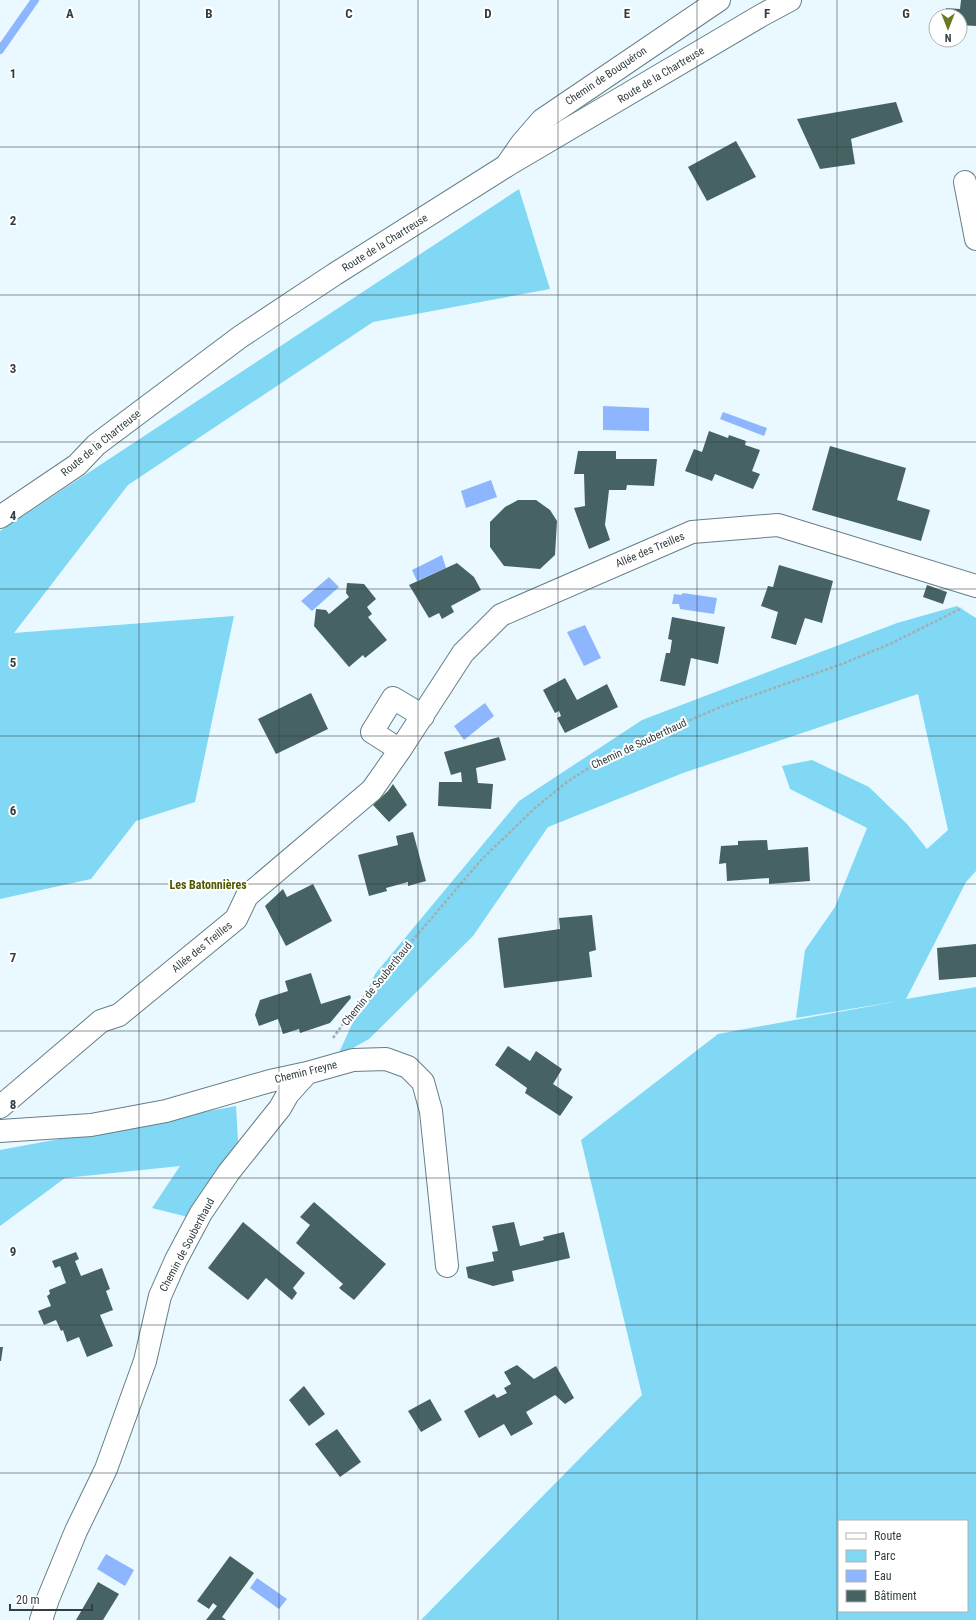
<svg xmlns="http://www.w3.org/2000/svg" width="976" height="1620" font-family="'Roboto Condensed',sans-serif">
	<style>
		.green { fill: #80d8f4; fill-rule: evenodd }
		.water { fill: #8eb6ff }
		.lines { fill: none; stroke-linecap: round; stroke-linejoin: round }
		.stream { stroke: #8eb6ff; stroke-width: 8 }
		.building { fill: #476263 }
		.minor-casing { stroke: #667f87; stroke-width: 24 }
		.secondary-casing { stroke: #667f87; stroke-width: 24 }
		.path { stroke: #a1afb4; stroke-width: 2.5; stroke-dasharray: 3 2; stroke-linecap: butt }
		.minor { stroke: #fff; stroke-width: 22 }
		.secondary { stroke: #fff; stroke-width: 22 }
		.grid { fill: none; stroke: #333e41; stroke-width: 1; stroke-opacity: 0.55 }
		.labels { text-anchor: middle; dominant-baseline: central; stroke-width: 4; stroke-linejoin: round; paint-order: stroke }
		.street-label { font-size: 11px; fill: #333e41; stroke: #fff }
		.neighbourhood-label { font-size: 12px; font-weight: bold; fill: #505800; stroke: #fff }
		.grid-label { font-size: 13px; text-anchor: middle; font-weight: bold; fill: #333e41; stroke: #fff; stroke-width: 4; stroke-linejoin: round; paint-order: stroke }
	</style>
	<rect width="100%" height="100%" fill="#e9f9ff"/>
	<path class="green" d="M519 189 550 289 373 322 128 485 14 633 234 616 195 802 136 821 91 879 0 899V531Z
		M957 606 976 618V871L966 882 906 999 976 987V1620H421L642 1395 581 1140 718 1034 899 1001 796 1018 805 950 835 907 867 828 790 789 782 766 812 760 869 787 907 824 927 849 948 830 918 694 683 773 548 827 473 936 369 1039 337 1057 375 974 519 801 642 720 897 623ZM839 1521H967V1611H839Z
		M236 1106 238 1141 192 1218 152 1208 180 1166 65 1178 0 1226V1150Z"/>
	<path class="water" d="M603 406 649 408V431L603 430Z
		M723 412 767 428 764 436 720 419Z
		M491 480 497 497 466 508 461 491Z
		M442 555 446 568 417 581 412 570Z
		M329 577 339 587 312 611 301 601Z
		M683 593 717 598 714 614 680 609 679 604H672L674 594 681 595Z
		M585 625 601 658 584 666 567 632Z
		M485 703 494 716 464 740 454 726Z
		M106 1554 134 1570 125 1586 97 1569Z
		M257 1578 287 1599 279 1609 250 1588Z"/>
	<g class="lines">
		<path class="stream" d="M0 50 35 0"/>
	</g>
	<path class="building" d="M961 0H976V26L960 25V16H946V8L960 9Z
		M896 102 903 122 851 139 855 164 820 169 797 119Z
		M736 141 756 177 707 201 688 167Z
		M709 431 728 438 729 435 746 441 745 445 760 450 752 471 760 474 753 489 715 474 712 481 685 471 694 449 702 452Z
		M830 446 906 468 897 500 930 510 921 541 812 510Z
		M578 451H616V459H657L654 486 627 485 626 490H609L605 525 610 540 589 549 574 508 585 506 584 474H574Z
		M518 500H536L550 510 557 521 555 555 540 569 504 566 490 547V522L505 507Z
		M457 563 474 577 481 590 451 606 454 612 442 619 439 613 429 618 409 585Z
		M779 565 833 581 822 623 805 618 796 645 771 638 778 612 761 606 768 586 773 587Z
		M347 583 364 584 376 599 367 607 372 614 368 617 387 640 365 658 363 655 349 667 314 626 316 609 326 610 329 614 349 597 346 593Z
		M927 585 947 592 943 604 923 597Z
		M672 617 725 627 718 664 691 658 685 686 660 681 666 653H670L672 640 668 639Z
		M565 678 577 700 607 684 618 707 565 733 557 718 561 716 559 711 555 713 543 690Z
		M311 693 328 729 276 754 258 719Z
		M499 737 506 760 476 768 478 783 493 784 491 809 438 806 439 782H462L461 772 451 775 444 752Z
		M393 784 407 805 389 822 373 805 388 791Z
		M413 832 426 881 408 886V882L386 888 387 891 369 896 358 855 398 845 396 836Z
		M767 840 768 850 808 847 810 881 769 884V878L727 881 726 863 719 864 721 846 738 845V841Z
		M313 884 332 921 286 946 265 906 283 889 287 897Z
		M592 915 596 950 589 952 592 977 504 988 498 938 560 929 559 918Z
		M976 944V977L939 980 937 948Z
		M311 973 321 1004 350 995 351 998 330 1023 300 1033 299 1029 283 1034 278 1019 259 1026 255 1015 260 1000 288 991 285 981Z
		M508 1046 530 1061 536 1051 562 1069 553 1084 573 1097 560 1116 525 1093 527 1088 495 1065Z
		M314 1202 386 1264 354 1300 339 1288 343 1284 296 1243 310 1225 300 1217Z
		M243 1222 305 1273 293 1288 297 1293 292 1300 266 1278 248 1300 208 1268Z
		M514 1222 520 1246 544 1240 543 1237 564 1232 570 1258 512 1271 514 1281 493 1286 468 1278 466 1267 494 1261 492 1252 498 1251 492 1226Z
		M76 1252 79 1259 75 1261 81 1276 102 1268 110 1289 106 1291 113 1310 100 1315 113 1346 87 1357 79 1337 67 1342 63 1330 61 1331 56 1320 44 1325 38 1311 51 1306 47 1296 50 1294 49 1290 66 1283 60 1266 55 1268 52 1261Z
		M0 1347H3L1 1361H0Z
		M517 1365 534 1379 556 1366 574 1398 565 1404 555 1395 526 1412 533 1424 511 1436 504 1424 479 1438 464 1411 494 1394 497 1398 507 1393 504 1388 511 1384 504 1372Z
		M304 1386 325 1414 309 1426 289 1400Z
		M430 1399 442 1420 421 1432 408 1411Z
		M337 1429 361 1462 340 1477 315 1444Z
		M230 1556 254 1573 222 1617 226 1620H206L217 1606 213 1603 209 1609 197 1601Z
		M98 1582 119 1594 103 1620H76Z"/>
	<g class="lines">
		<defs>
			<path id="minor" d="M506 166 522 143 542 120 719 0
				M965 182 976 239
				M400 750 372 732 393 698 423 716
				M0 1107 101 1021 119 1015 236 919 247 896 372 790 400 750 463 653 501 615 692 532 778 525 976 586
				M0 1131 91 1125 166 1111 270 1081 307 1073 353 1060 386 1059 408 1067 423 1082 431 1111 447 1266
				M41 1620 48 1599 76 1531 106 1469 145 1361 160 1296 176 1260 201 1213 229 1172 280 1108 288 1094 307 1073"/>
			<path id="secondary" d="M0 517 77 465 96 445 240 337 335 274 506 166 762 15 790 0"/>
		</defs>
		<use href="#minor" class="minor-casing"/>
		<use href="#secondary" class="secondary-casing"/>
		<path class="path" d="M333 1038 353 1010 482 859 535 808 567 782 601 760 659 733 723 706 842 664 890 644 962 608"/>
		<use href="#minor" class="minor"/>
		<use href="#secondary" class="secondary"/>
	</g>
	<path class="grid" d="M139 0V1620M279 0V1620M418 0V1620M558 0V1620M697 0V1620M837 0V1620M0 147H976M0 295H976M0 442H976M0 589H976M0 736H976M0 884H976M0 1031H976M0 1178H976M0 1325H976M0 1473H976"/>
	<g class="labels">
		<g class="street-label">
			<text transform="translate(661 75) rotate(-31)">Route de la Chartreuse</text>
			<text transform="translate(606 76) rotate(-34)">Chemin de Bouquéron</text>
			<text transform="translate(385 243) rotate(-32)">Route de la Chartreuse</text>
			<text transform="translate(101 443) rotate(-39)">Route de la Chartreuse</text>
			<text transform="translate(650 550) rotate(-23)">Allée des Treilles</text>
			<text transform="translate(639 744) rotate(-25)">Chemin de Souberthaud</text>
			<text transform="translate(202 947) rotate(-39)">Allée des Treilles</text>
			<text transform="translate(377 984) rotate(-51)">Chemin de Souberthaud</text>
			<text transform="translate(306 1072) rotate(-14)">Chemin Freyne</text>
			<text transform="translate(187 1245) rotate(-62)">Chemin de Souberthaud</text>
		</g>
		<g class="neighbourhood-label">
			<text x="208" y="885">Les Batonnières</text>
		</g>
	</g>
	<g class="grid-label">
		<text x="70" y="18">A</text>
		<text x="209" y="18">B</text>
		<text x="349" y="18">C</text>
		<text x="488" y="18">D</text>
		<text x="627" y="18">E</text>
		<text x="767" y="18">F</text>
		<text x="906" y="18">G</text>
		<text x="13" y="78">1</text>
		<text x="13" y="225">2</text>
		<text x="13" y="373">3</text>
		<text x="13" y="520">4</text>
		<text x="13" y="667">5</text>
		<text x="13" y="815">6</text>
		<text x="13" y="962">7</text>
		<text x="13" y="1109">8</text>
		<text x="13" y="1256">9</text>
	</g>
	<rect x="838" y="1520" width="130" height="92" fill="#ffffff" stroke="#adb2b3"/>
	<rect x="846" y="1533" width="20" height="6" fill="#ffffff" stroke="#adb2b3"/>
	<text x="874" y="1540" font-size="12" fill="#333e41">Route</text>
	<rect x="846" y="1550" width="20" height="12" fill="#80d8f4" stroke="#adb2b3"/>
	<text x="874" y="1560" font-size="12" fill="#333e41">Parc</text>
	<rect x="846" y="1570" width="20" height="12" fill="#8eb6ff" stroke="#adb2b3"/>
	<text x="874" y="1580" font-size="12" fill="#333e41">Eau</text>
	<rect x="846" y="1590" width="20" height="12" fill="#476263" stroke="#adb2b3"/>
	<text x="874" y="1600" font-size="12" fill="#333e41">Bâtiment</text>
	<g transform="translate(948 28) rotate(180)"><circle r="19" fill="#ffffff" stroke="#adb2b3"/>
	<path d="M0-3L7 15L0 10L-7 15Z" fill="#6e7823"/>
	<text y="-6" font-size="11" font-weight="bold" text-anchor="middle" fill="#333e41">N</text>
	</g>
	<path d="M10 1604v6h82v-6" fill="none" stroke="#333e41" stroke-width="2"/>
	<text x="16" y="1604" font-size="12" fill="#333e41" stroke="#ffffff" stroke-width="3" paint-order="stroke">20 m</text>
</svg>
